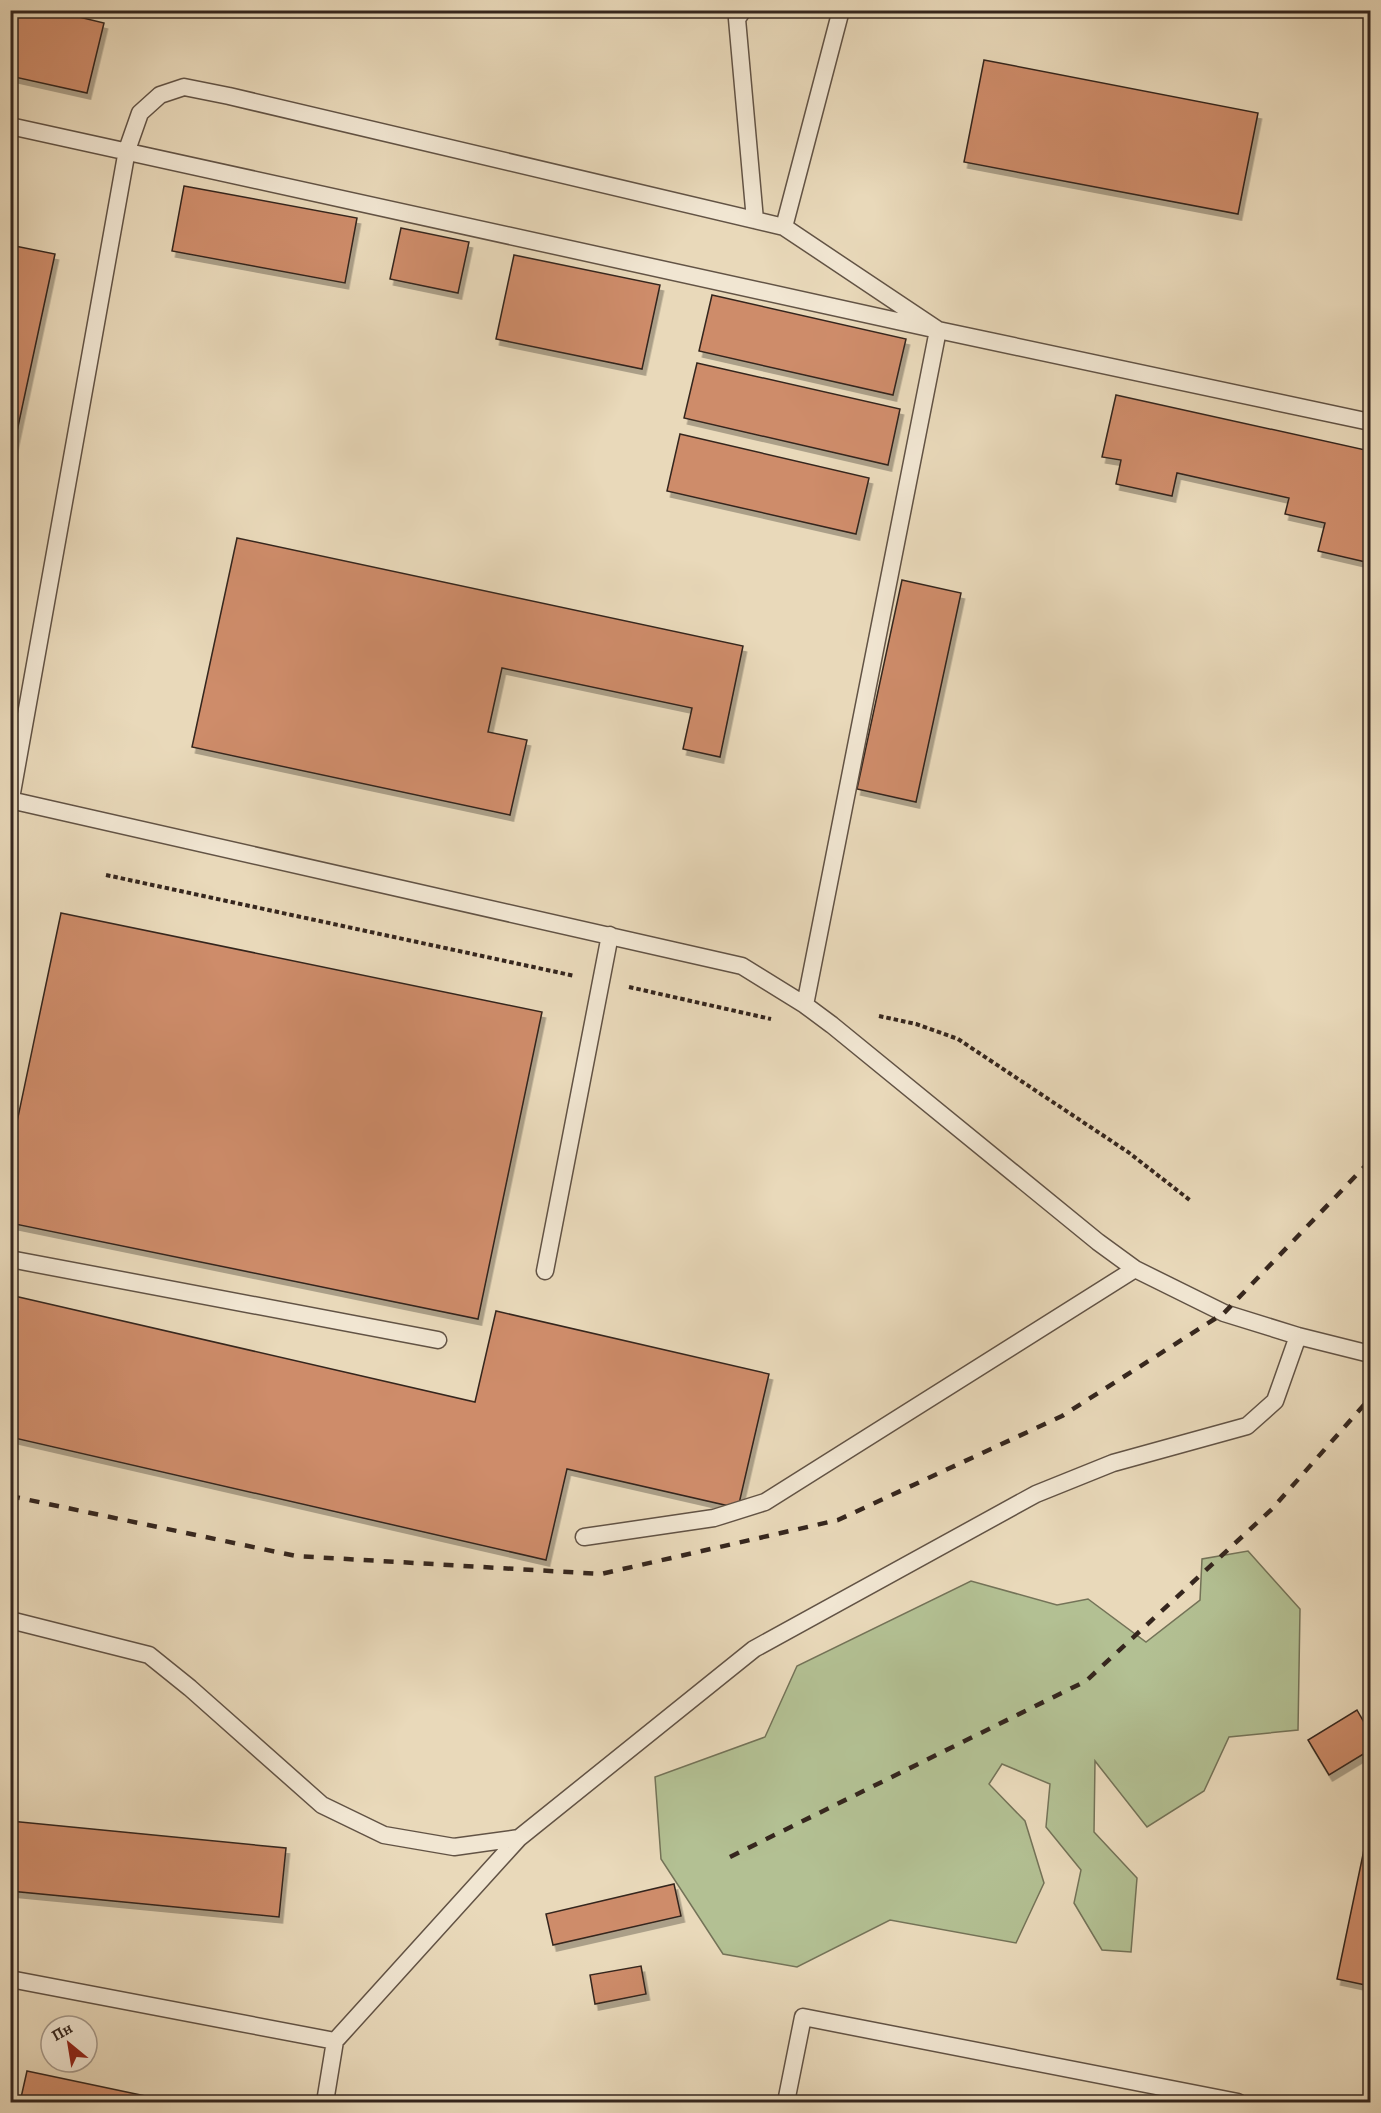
<svg xmlns="http://www.w3.org/2000/svg" width="1381" height="2113" font-family="Alegreya,serif">
	<style>
		.green { fill: #b3c093; stroke: #747358; stroke-width: 1.5 }
		.building { fill: #ce8c6b; stroke: #35261e; stroke-width: 1.5; filter: url(#shadow) }
		.lines { fill: none; stroke-linecap: round; stroke-linejoin: round }
		.service-casing { stroke: #625345; stroke-width: 19 }
		.path { stroke: #35261e; stroke-width: 4; stroke-dasharray: 4.5 3; stroke-linecap: butt }
		.service { stroke: #f1e6d2; stroke-width: 16 }
		.rail { stroke: #35261e; stroke-width: 4.5; stroke-dasharray: 10 10; stroke-linecap: butt }
	</style>
	<defs>
		<filter id="shadow"><feDropShadow dx="3.5" dy="6" stdDeviation="0" flood-color="#0004"/></filter>
	</defs>
	<rect width="100%" height="100%" fill="#e9d9ba"/>
	<filter id="stains"><feTurbulence type="fractalNoise" baseFrequency=".00333" numOctaves="4"/><feColorMatrix values="0 0 0 0 .2 0 0 0 0 .09 0 0 0 0 .02 0 0 0 .5 -.17"/></filter>
	<radialGradient id="worn" r=".72"><stop offset=".6" stop-color="#630" stop-opacity="0"/><stop offset="1" stop-color="#630" stop-opacity=".3"/></radialGradient>
	<path class="green" d="M1248 1551 1300 1609 1298 1730 1229 1737 1204 1791 1147 1827 1095 1761 1094 1832 1137 1878 1131 1952 1102 1950 1074 1903 1081 1870 1046 1827 1050 1784 1002 1764 989 1784 1025 1821 1044 1883 1016 1943 890 1920 797 1967 723 1954 661 1859 655 1777 765 1737 797 1666 971 1581 1057 1605 1088 1599 1146 1642 1200 1600 1202 1559Z"/>
	<path class="building" d="M18 10H50L104 23 87 93 10 76V43Z
		M984 60 1258 113 1238 214 964 162Z
		M184 186 357 218 345 283 172 251Z
		M401 228 469 242 458 293 390 279Z
		M10 245 55 254 10 464Z
		M514 255 660 285 642 369 496 339Z
		M712 295 906 339 893 395 699 351Z
		M697 363 900 409 888 465 684 418Z
		M1116 395 1370 451V563L1318 551 1325 523 1285 514 1289 498 1177 473 1172 496 1116 484 1121 460 1102 457Z
		M680 434 869 478 856 534 667 491Z
		M237 538 743 646 720 757 683 749 692 708 502 668 488 732 527 740 510 815 192 747Z
		M902 580 961 593 916 802 857 789Z
		M61 913 542 1012 478 1319 10 1223V1155Z
		M10 1295 475 1402 496 1311 769 1374 738 1508 567 1469 546 1560 10 1437Z
		M1357 1710 1370 1733V1750L1329 1775 1308 1740Z
		M10 1821 286 1848 279 1917 10 1891Z
		M1370 1821V1986L1337 1979Z
		M674 1884 681 1916 553 1945 546 1914Z
		M641 1966 646 1994 595 2004 590 1975Z
		M27 2071 174 2102H20Z"/>
	<g class="lines">
		<defs>
			<path id="service" d="M743 10 737 19 755 220
				M10 126 938 330 1370 422
				M10 800 742 966 805 1005 832 1025 1098 1242 1135 1269 1224 1313 1298 1336 1370 1354
				M10 804 127 150 140 113 160 95 184 87 229 96 784 227
				M805 1005 938 330 784 227 841 10
				M10 1259 438 1340
				M545 1271 610 935
				M584 1537 714 1518 765 1502 1135 1269
				M10 1620 149 1655 190 1688 322 1805 384 1835 454 1847 519 1838
				M10 1979 335 2041
				M325 2102 335 2041 519 1838 754 1649 1036 1494 1113 1463 1247 1426 1275 1401 1298 1336
				M786 2102 803 2017 1238 2102"/>
		</defs>
		<use href="#service" class="service-casing"/>
		<path class="path" d="M106 875 575 976
			M629 987 771 1019
			M879 1016 916 1024 958 1039 1128 1152 1191 1201"/>
		<use href="#service" class="service"/>
		<path class="rail" d="M10 1496 296 1556 601 1574 838 1520 1062 1416 1224 1313 1370 1161
			M730 1857 1086 1681 1272 1509 1370 1398"/>
	</g>
	<rect width="1381" height="2113" fill="none" stroke="#e9d9ba" stroke-width="36"/>
	<rect x="12" y="12" width="1357" height="2089" fill="none" stroke="#35261e" stroke-width="3"/>
	<rect x="18" y="18" width="1345" height="2077" fill="none" stroke="#35261e" stroke-width="1.5"/>
	<g transform="translate(69 2044) rotate(330)"><circle r="28" fill="#f1e6d2" stroke="#a6998a" stroke-width="1.5"/>
	<path d="M0-4.5L10 22L0 15L-10 22Z" fill="#8f2418"/>
	<text y="-9" font-size="16" font-weight="bold" text-anchor="middle" fill="#35261e">Пн</text>
	</g>
	<rect width="100%" height="100%" filter="url(#stains)"/>
	<rect width="100%" height="100%" fill="url(#worn)"/>
</svg>
